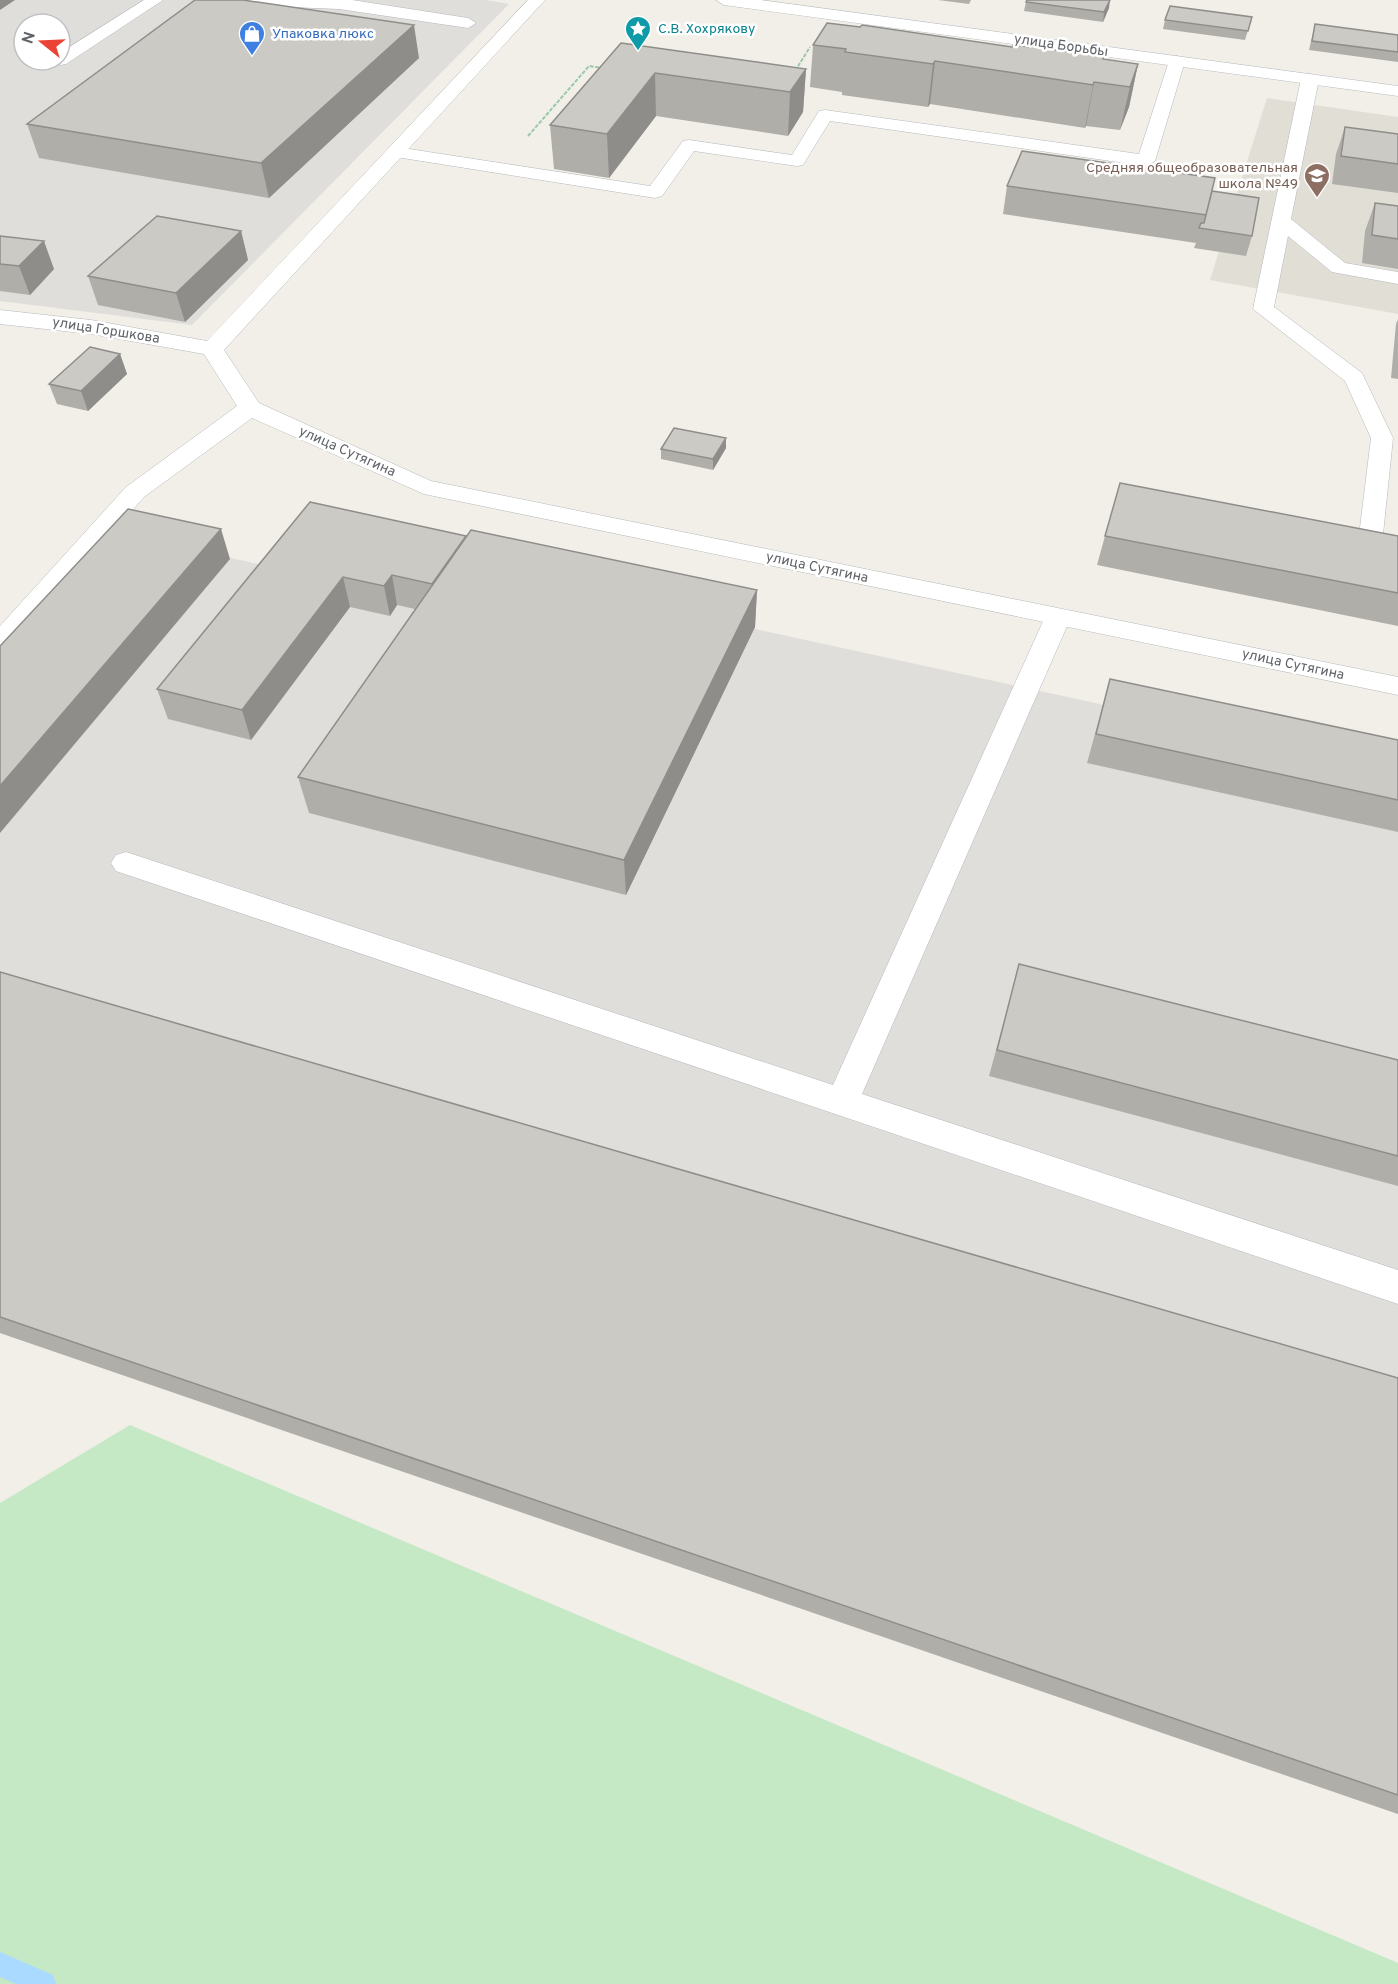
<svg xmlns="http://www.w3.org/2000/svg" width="1398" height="1984" font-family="Overpass,sans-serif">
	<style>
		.industrial { fill: #e0deda; fill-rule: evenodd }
		.education { fill: #e1ded6 }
		.green { fill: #c5e8c5 }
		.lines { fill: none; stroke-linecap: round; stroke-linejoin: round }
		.stream { fill: #aadaff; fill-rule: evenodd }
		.lane-casing { stroke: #b5b8bc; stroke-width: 1 }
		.street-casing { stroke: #b5b8bc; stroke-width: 1 }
		.secondary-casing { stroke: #b6babf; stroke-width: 1 }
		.path { stroke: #9cc7a9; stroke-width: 2; stroke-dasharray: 4 1.5; stroke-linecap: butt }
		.lane { fill: #fff; fill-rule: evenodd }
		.street { fill: #fff; fill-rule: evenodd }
		.secondary { fill: #fff; fill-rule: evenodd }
		.wall { fill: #afaea9 }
		.shaded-wall { fill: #8f8d8a }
		.building { fill: #cccac5; stroke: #8f8d8a; stroke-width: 1.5 }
		.labels { text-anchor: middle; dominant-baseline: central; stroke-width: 5; stroke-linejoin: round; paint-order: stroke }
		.far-culture-label { font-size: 14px; fill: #0d838f; stroke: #fff; text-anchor: start }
		.far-shop-label { font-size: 14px; fill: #366cbe; stroke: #fff; text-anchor: start }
		.far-street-label { font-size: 14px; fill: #5f6368; stroke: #fff }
		.far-education-label { font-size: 14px; fill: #785e54; stroke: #fff; text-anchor: end }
	</style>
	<rect width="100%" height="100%" fill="#f1efe8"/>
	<path class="industrial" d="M0 0H486L509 4 192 325 0 301ZM24 24H60V60H24Z
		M333 537 1398 769V1814L0 1333V691L139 538 304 574Z"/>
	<path class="education" d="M1267 98 1398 117V314L1210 280Z"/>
	<path class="green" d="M130 1425 1398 1963V1984H0V1503Z"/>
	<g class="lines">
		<path class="stream" d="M0 1952 53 1975 56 1984H16L0 1977Z"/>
		<defs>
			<path id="lane" d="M144 0H163L66 64 60 65 52 60H60V53Z
				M231 0H352L468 18 476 23 468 28 339 9 239 5Z
				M1177 56 1185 61 1155 161 1146 166 830 121 803 165 797 166 694 151 662 196 655 198 396 157 387 152 396 147 650 186 683 141 689 140 792 155 819 111 825 110 1139 154 1169 61Z
				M1310 74 1319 79 1291 219 1345 263 1398 272V284L1332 272 1288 236 1274 307 1362 373 1393 438 1382 544 1379 549 1370 552 1361 549 1358 544 1371 438 1345 381 1253 309 1301 79Z
				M1058 609 1067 611 1071 617 862 1094 1398 1270V1304L116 871 111 863 116 855 126 852 833 1085 1045 617 1049 611Z"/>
			<path id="street" d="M528 0H545L224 350 259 403 431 481 1398 677V695L424 494 252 418 144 497 10 649 0 652V626L126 487 237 406 204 354 91 334 0 324V310L91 320 207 341Z"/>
			<path id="secondary" d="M716 0H761L1398 86V96L724 5Z"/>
		</defs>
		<use href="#lane" class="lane-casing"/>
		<use href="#street" class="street-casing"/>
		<use href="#secondary" class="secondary-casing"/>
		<path class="path" d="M795 71 810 47
			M528 136 589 66 603 68"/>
		<use href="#lane" class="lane"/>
		<use href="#street" class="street"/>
		<use href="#secondary" class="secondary"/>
	</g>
	<path class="wall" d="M938 0H971L969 4Z
		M1026 2 1109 8 1103 22 1024 11Z
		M1252 17 1245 40 1163 29 1165 20Z
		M1315 24 1398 35V62L1309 50Z
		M621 43 806 69 803 112 788 136 656 116 609 178 554 169 550 125Z
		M813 45 1012 47 1138 64 1129 107 1120 130 1086 126 1085 128 930 104 928 107 842 95V92L810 87Z
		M419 58 269 198 39 158 27 124Z
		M1345 127 1398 134V193L1332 184 1336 154Z
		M1007 186 1212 191 1252 236 1246 256 1194 248 1196 243 1003 214Z
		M1375 203 1398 206V269L1362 263 1365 231Z
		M241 231 248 260 185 322 98 305 88 276Z
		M0 236 54 269 30 295 0 291Z
		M1398 319V379L1391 378 1396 324Z
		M120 354 127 374 88 411 57 404 49 384Z
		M726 448 713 470 661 459V449Z
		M310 502 466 536 757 590 755 627 626 895 309 813 298 777 415 609 397 605 390 616 350 607 251 740 168 719 157 689Z
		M1105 536H1398V626L1097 565Z
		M1110 679 1398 740V832L1087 763Z
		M0 972 1398 1378V1814L0 1333Z
		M1012 992 1398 1060V1186L989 1076Z"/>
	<path class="shaded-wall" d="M0 0H15L0 10Z
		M1110 0 1109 8 1103 22 1104 12Z
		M414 25 419 58 269 198 261 163Z
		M935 61 930 104 928 107 933 64Z
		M1138 64 1129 107 1120 130 1130 87Z
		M806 69 803 112 788 136 790 92Z
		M655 73 656 116 609 178 607 134Z
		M1094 82 1086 126 1085 128 1093 85Z
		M241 231 248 260 185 322 176 293Z
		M44 241 54 269 30 295 19 266Z
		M120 354 127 374 88 411 81 391Z
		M726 438V448L713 470V459Z
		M221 529 230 559 0 833V786Z
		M392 575 397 605 390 616 384 586Z
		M343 577 350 607 251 740 242 710Z
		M757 590 755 627 626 895 624 860Z"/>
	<path class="building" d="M195 0H243L414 25 261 163 27 124Z
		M1027 0H1110L1104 12 1026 2Z
		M1170 6 1252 17 1248 31 1165 20Z
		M827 23 860 27 862 25 1012 47 1013 45 1104 56 1103 59 1138 64 1130 87 1094 82 1093 85 935 61 933 64 845 52 846 49 813 45Z
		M1315 24 1398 35V52L1312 41Z
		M621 43 806 69 790 92 655 73 607 134 550 125Z
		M1345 127 1398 134V164L1341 156Z
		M1022 151 1215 178 1206 215 1007 186Z
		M1212 191 1259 198 1252 236 1199 228 1201 223H1204Z
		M1375 203 1398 206V239L1372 235Z
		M157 216 241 231 176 293 88 276Z
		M0 236 44 241 19 266 0 264Z
		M90 347 120 354 81 391 49 384Z
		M674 428 726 438 713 459 661 449Z
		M1120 483 1398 536V593L1105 536Z
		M310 502 466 536 432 584 392 575 384 586 343 577 242 710 157 689Z
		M128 509 221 529 0 786V646Z
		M471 530 757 590 624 860 298 777Z
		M1110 679 1398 740V800L1096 734Z
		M1019 964 1398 1060V1156L997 1050Z
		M0 972 1398 1378V1795L0 1317Z"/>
	<defs>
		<symbol id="sight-pin" viewBox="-11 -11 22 30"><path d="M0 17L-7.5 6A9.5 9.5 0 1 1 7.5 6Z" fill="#0f9aa8" stroke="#fff"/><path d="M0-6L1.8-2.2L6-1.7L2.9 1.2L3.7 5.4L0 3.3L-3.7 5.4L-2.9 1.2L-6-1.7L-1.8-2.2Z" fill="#fff"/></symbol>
		<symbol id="shop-pin" viewBox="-11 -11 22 30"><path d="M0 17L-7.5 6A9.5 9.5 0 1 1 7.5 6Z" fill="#3f7fe0" stroke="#fff"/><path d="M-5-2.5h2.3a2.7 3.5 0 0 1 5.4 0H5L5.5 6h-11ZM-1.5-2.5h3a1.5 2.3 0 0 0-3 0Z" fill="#fff"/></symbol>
		<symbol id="school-pin" viewBox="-11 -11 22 30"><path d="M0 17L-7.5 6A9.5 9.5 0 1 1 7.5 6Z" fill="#8d6e63" stroke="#fff"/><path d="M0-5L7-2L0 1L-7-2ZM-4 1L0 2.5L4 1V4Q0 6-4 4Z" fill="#fff"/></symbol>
	</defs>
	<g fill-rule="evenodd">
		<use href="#sight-pin" x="623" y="14" width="30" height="40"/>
		<use href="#shop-pin" x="237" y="19" width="30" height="40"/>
		<use href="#school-pin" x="1302" y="161" width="30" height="40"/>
	</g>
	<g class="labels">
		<g class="far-culture-label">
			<text x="658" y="29">С.В. Хохрякову</text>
		</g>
		<g class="far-shop-label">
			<text x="272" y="34">Упаковка люкс</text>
		</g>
		<g class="far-street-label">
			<text transform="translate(1061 46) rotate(8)">улица Борьбы</text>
			<text transform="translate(106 331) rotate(9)">улица Горшкова</text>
			<text transform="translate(347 452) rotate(24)">улица Сутягина</text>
			<text transform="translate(817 568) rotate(12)">улица Сутягина</text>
			<text transform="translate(1293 665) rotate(12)">улица Сутягина</text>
		</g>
		<g class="far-education-label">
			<text x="1298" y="168">Средняя общеобразовательная<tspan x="1298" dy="16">школа №49</tspan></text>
		</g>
	</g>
	<g transform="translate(42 42) rotate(288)"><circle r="28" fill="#ffffff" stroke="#bfc1c3" stroke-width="1.5"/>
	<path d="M0-4.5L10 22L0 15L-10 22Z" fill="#ea4335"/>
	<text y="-9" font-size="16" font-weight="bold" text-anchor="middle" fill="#5f6368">N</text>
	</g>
</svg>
